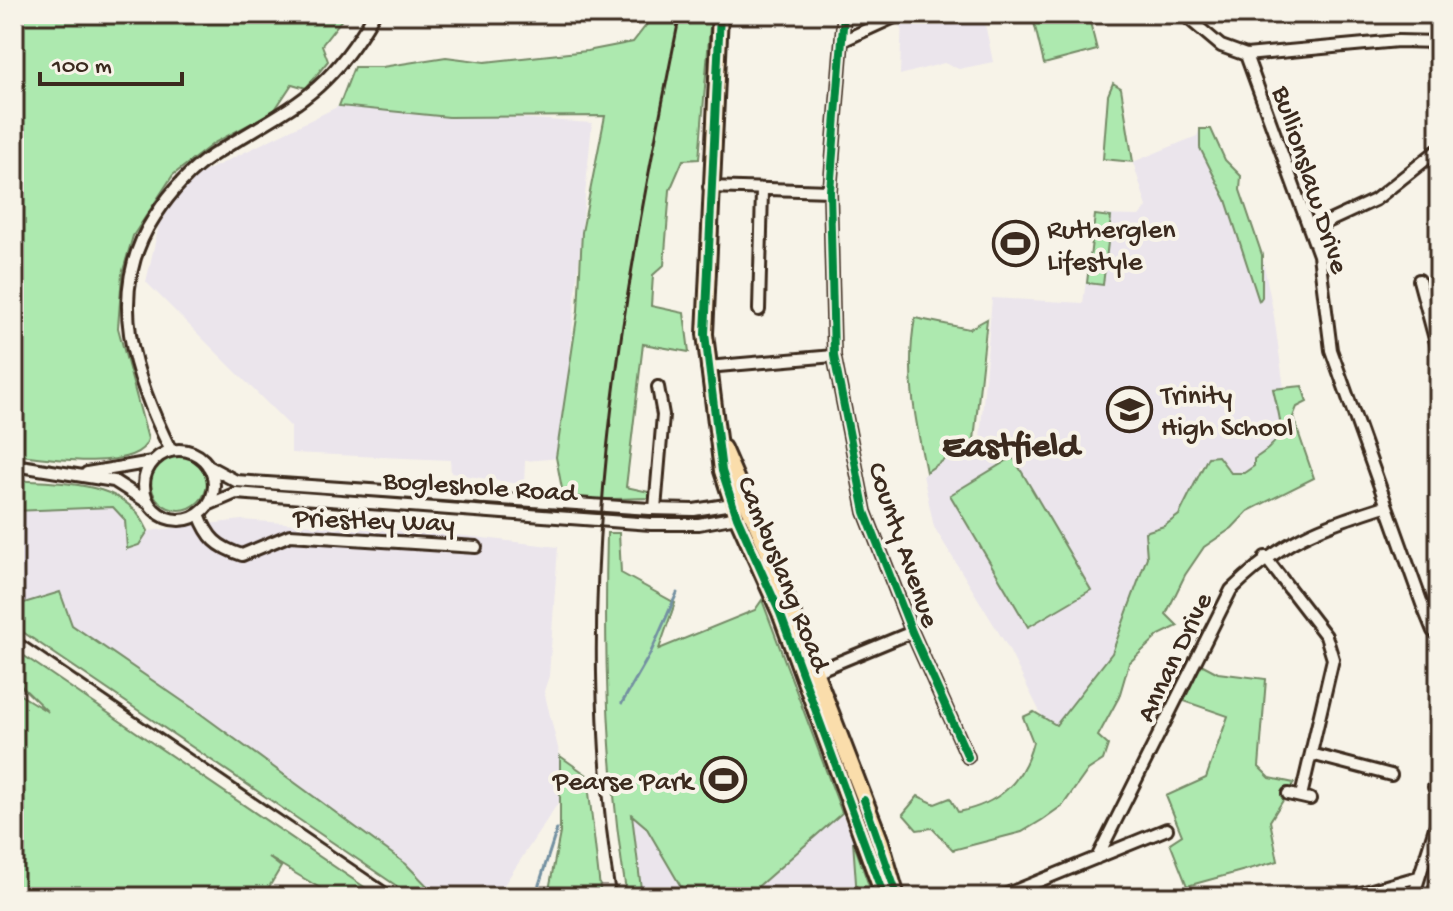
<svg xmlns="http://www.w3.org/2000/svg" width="1453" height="911" font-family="'Gochi Hand',sans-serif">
	<rect width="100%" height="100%" fill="#f7f3e8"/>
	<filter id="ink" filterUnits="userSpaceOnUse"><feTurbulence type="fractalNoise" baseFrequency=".0125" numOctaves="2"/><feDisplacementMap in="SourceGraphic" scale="16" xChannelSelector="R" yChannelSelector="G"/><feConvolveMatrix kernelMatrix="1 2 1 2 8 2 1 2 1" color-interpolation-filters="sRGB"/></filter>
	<g filter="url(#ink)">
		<path fill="#ebe5ec" d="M902,14h81l10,48 -34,7 -15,-6 -44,12z
			M339,106l253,17 -32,335 -35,3 -1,24 -73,-12 -1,-13 -159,-7v-26l-145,-145 16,-70 34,-36z
			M1200,129h11l14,31 16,16 -1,14 22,65 12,61 10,72 -11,1 9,39 -6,18 -21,13 -1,7 -10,7h-13l-13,-17 -18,10 -2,17 -19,32 -15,11 -19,6 2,24 -35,97 -56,72 -14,-9 -35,-70 -73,-119 -11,-52 57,-37 12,-140 91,5 12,-88 44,1 8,-9 -14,-45 64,-26z
			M113,507l12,13 3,29 11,-4 9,-14 94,-11 224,16 92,11 -9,129 -5,15 16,65v44l-64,97h-58l-32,-33 -212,-155 -122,-84 -12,-33 -46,14v-95z
			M842,813l11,28 4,56h-111z
			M632,814l14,13 41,70h-45z"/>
		<path fill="#ade9af" stroke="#748a66" stroke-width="2" d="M14,14h327l2,4 -21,27 6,16 -22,27 -14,-4 -18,27 -60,32 -41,32 -40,61 -11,38 -4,54 30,111c-8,34 -105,19 -134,15z
			M655,14h56l-12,145 -16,1 -13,30 -6,75 -11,10 -2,31 33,7 5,39 -46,-8 -17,143 23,5v6l-72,2 -15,-11 -6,-32 22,-146 4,-79 23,-116 -156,1 -110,-11 15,-39h28l64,-10 39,5 102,-11 46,-9z
			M1032,14h56l9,36 -53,14z
			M1113,83l8,5 12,74 -30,-3 5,-64z
			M1200,129h11l14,31 16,16 -1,14 22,65v42l-3,4 -33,-101 -26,-52z
			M1095,215l16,2 -8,68 -16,-2z
			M915,318l54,11 18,-10 -13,121 -48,32c-11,-53 -21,-100 -11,-154z
			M1302,386l5,16 -10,5 -4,10 21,61 -66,33 -16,17 -28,19 -19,28 -19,39 12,12 -19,9 -30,28 -10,34 -21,39 10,9 -5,15 -15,10 -25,35 -21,15 -20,12 -69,18 -21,-22 -15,2 -14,-16 15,-18 17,8 15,-6 8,14c40,-8 65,-29 75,-70l-10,-25 11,-5 22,13 56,-72 35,-96 -2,-25 19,-6 15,-11 29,-58 10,-1 13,17h13l10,-7v-7c36,-22 27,-34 19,-70z
			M151 482a28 28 0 1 1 56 0a28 28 0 1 1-56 0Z
			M1013,457l78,133 -63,37 -78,-132z
			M14,480c49,4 112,-1 134,51l-9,14 -12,4 -2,-29 -12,-13 -99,4z
			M607,533h12l2,40 54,30 -16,46 96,-39 7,-10 80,213 -96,84h-59l-41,-70 -14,-12 10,82h-15c-20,-120 -23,-243 -20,-364z
			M60,592l12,33 122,84 212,155 32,33h-25l-399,-271v-20z
			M14,649l365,248h-44l-67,-40 13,10 -18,30h-249v-206l34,21 -34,-33z
			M1201,664l17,9 48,6 -7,88 11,11 24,5 -24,38 8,40 -91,25 -17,-43 12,-8 -16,-39 40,-18 22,-62 -44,-15z
			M560,756l27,19 14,122h-58l6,-7 11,-57z
			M853,841l20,56h-16z"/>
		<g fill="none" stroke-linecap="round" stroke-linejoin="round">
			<path stroke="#7390a1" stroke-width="3" d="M622,703l28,-49 27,-61
				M535,897l22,-68"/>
			<defs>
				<path id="minor" d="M486,14h9
					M844,14l-14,177 4,165 31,156 47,120 56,125
					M1183,14l38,32 25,9 152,-14 41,1
					M842,41l57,-26
					M1246,55l73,200 12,95 91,254 11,27 6,3
					M709,187l121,4
					M1310,230l65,-30 64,-51
					M1419,280l20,74
					M759,310l3,-119
					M707,367l127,-11
					M144 485a35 35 0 1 1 70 0a35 35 0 1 1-70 0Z
					M171,451c-37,-76 -67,-158 -16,-235 15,-23 34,-45 58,-61 77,-49 112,-56 161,-141
					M14,465l100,16 33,21
					M208,466l28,15 414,28 44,1 38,-6
					M87,473l65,-11
					M208,505l28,-12 415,31h48l38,-7
					M655,509l8,-94 -5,-28
					M199,514c9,24 18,33 43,41l48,-20 186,12
					M1265,557l61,79 7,23 -32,137
					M810,674l102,-42
					M1311,754l80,21
					M1434,787l5,1
					M1288,794l22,5
					M1097,858l134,-268c51,-50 88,-63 154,-84
					M1000,897l167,-68
					M1347,897l71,-20
					M1413,897l26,-82"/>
				<path id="major" d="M720,14l-15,320 17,137 15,46 43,96 104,284
					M723,448l53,122 105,272 16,55"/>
			</defs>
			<use href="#minor" stroke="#3b2a1e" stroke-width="16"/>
			<use href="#major" stroke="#3b2a1e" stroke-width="20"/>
			<use href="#minor" stroke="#f7f3e8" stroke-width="10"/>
			<use href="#major" stroke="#faddab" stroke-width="14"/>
			<path stroke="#3b2a1e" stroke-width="3" d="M14,634l387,263
				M616,897c-50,-305 4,-585 64,-883"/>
			<defs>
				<path id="cycleway" d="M720,14l-15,320 17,137 15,46 43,96 104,284
					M844,14l-14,177 4,165 31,156 47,120 56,125
					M864,800l33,95"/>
			</defs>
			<use href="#cycleway" stroke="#f7f3e8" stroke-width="13"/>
			<use href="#cycleway" stroke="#00873e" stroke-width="8"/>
		</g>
	</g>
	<defs>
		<symbol id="stadium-ring" viewBox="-11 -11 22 22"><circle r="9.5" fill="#f7f3e8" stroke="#3b2a1e" stroke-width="1.5"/><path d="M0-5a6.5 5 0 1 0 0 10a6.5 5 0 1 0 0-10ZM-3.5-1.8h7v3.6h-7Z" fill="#3b2a1e"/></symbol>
		<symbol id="school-ring" viewBox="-11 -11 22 22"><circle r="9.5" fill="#f7f3e8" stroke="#3b2a1e" stroke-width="1.5"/><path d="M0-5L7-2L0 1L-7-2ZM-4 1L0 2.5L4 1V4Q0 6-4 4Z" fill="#3b2a1e"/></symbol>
	</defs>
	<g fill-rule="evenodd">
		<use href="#stadium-ring" x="990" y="218" width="51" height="51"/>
		<use href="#school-ring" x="1104" y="384" width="51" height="51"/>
		<use href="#stadium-ring" x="698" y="754" width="51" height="51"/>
	</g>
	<g text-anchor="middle" stroke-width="8" stroke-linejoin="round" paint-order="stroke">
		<g font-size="28" fill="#3b2a1e" stroke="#f7f3e8">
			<text transform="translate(1313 179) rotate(72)" y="10">Bullionslaw Drive</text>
			<text transform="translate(480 484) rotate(4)" y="10">Bogleshole Road</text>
			<text transform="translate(374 518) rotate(2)" y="10">Priestley Way</text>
			<text transform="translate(906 544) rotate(71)" y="10">County Avenue</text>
			<text transform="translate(786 573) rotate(68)" y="10">Cambuslang Road</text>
			<text transform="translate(1172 656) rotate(-64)" y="10">Annan Drive</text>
		</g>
		<g font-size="28" fill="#3b2a1e" stroke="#f7f3e8" text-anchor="start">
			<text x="1047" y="237">Rutherglen<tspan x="1047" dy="32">Lifestyle</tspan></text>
			<text x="1161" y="403">Trinity<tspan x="1161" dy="32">High School</tspan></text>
			<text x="693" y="789" text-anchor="end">Pearse Park</text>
		</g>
		<g font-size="36" font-weight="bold" fill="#3b2a1e" stroke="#f7f3e8">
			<text x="1011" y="455">Eastfield</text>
		</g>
	</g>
	<rect width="1453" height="911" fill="none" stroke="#f7f3e8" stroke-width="48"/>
	<rect x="24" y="24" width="1405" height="863" fill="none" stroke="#3b2a1e" stroke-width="3" filter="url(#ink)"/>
	<path d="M40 72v12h142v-12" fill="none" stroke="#3b2a1e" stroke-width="4"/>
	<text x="52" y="72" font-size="24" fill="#3b2a1e" stroke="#f7f3e8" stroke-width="6" paint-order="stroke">100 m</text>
</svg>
